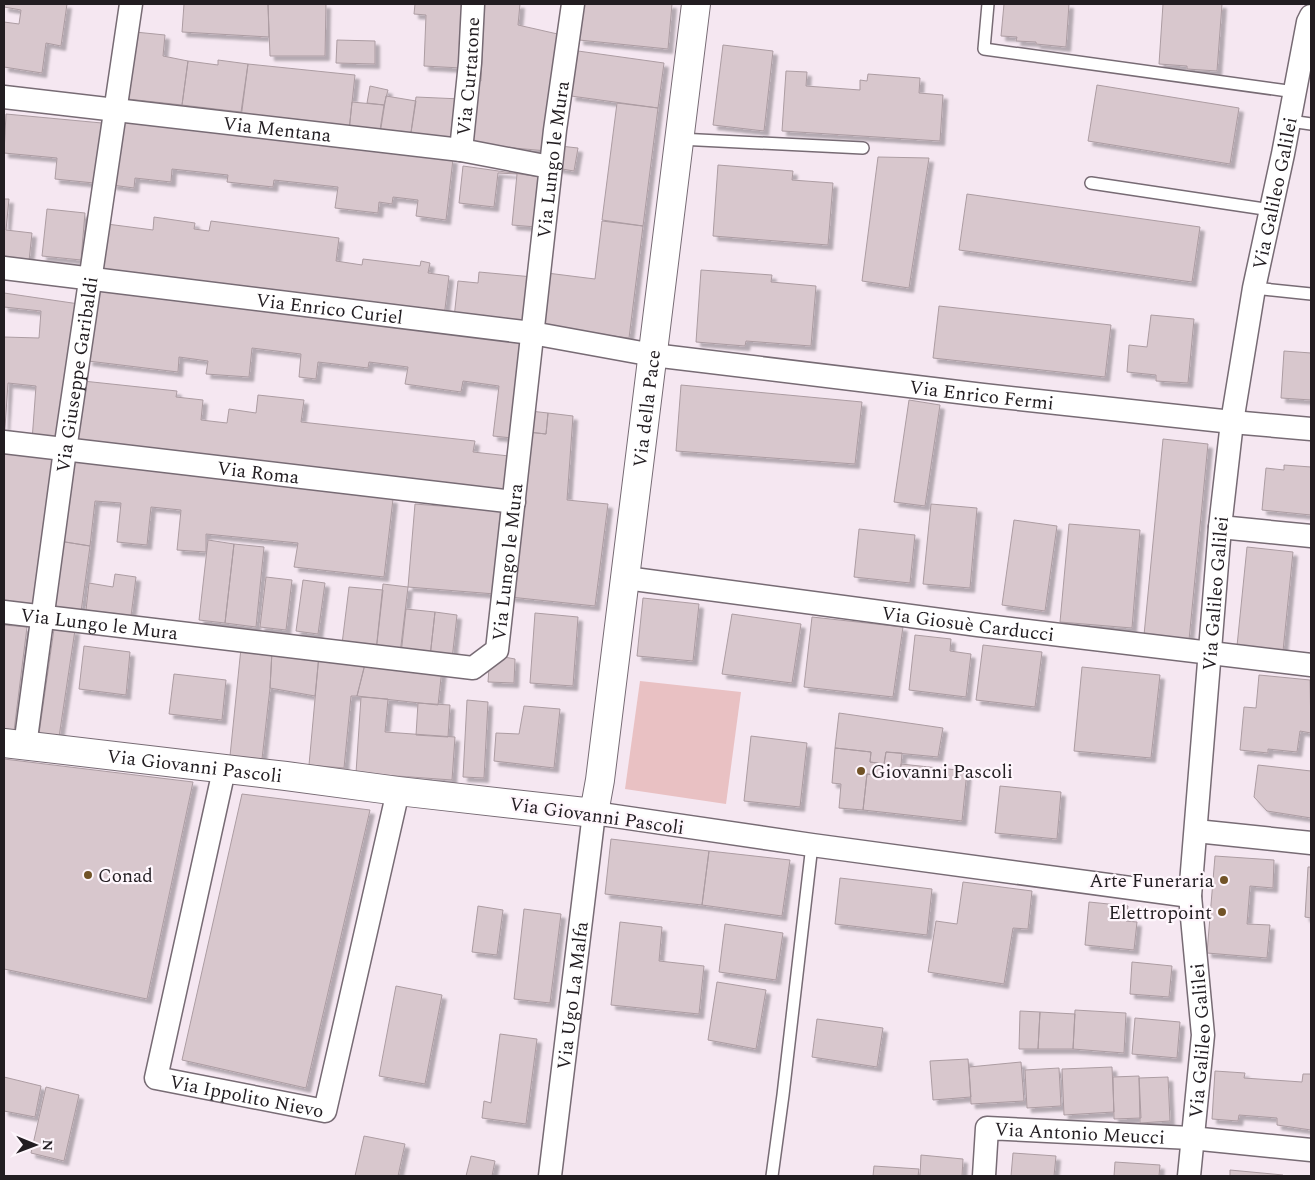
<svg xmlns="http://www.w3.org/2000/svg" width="1315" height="1180" font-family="Spectral,serif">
	<defs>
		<filter id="shadow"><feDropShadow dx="4.5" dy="4.5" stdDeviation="1" flood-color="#0004"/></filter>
	</defs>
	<rect width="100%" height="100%" fill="#f5e7f1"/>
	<path fill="#e9c1c3" d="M640,681l101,11 -15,112 -101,-15z"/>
	<path fill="#d8c7cd" stroke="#ac9ca2" filter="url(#shadow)" d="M4,4h63l-6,42 -15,-3 -4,30 -38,-6v-45l15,2 2,-14 -17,-3z
		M184,4h84l1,33 -87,-5z
		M268,4h58l-1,52h-55z
		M415,4h50l-4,64 -37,-2 2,-51 -12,-1z
		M484,4h36l-2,21 44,10 -15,116 -77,-7 8,-63h3z
		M583,4h89l-4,45 -89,-9z
		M1004,4h65l-3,43 -30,-3v-2l-20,-1 1,-4 -16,-1z
		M1163,4h59l-5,67 -30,-2v-3l-28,-2z
		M135,32l30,3 -2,21 25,5 -6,44 -54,-6z
		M337,40l38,1v23l-39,-1z
		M723,45l50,6 -9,80 -51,-6z
		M578,51l86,12 -6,45 -87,-12z
		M218,60l30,4 -7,48 -59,-7 6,-44 30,4z
		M248,64l107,11 -6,55 -108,-12z
		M786,71l21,1 -1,14 54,4v-10l7,1 1,-7 52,4 -1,15 24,2 -3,46 -158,-10z
		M1097,85l142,23 -9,56 -142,-23z
		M370,86l18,4 -4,15 -17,-2z
		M386,96l30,5 -6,38 -30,-5z
		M416,97l45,2 -6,46 -45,-6z
		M352,102l32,3 -5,31 -30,-4z
		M617,103l41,5 -15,118 -41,-6z
		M6,114l96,9 -8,60 -39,-4 2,-21 -53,-5z
		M120,118l333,41 -7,61 -30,-4 2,-16 -25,-3 -1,7 -13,-2 -1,11 -43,-5 3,-21 -64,-7 -1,7 -46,-5 1,-7 -56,-6 -1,13 -36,-4 -1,10 -22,-3z
		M560,146l18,2 -4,23 -18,-3z
		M878,157l51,1 -20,130 -47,-7z
		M718,165l75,6 -1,9 41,3 -5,62 -115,-9z
		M463,166l78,11 -5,50 -24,-2 5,-51 -19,-1 -4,34 -35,-4z
		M967,194l233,33 -8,55 -233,-32z
		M4,199h5l-3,31 26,3 -3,28 -25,-3z
		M47,209l38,4 -4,47 -39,-4z
		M154,217l41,6 -1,6 15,2 2,-10 128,17 -3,23 26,4 1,-6 57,7 1,-5 9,2 -2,10 21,3 -5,41 -344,-43 7,-50 46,6z
		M602,221l41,5 -14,112 -89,-11 7,-54 48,6z
		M701,270l71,5 -1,7 45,4 -5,60 -65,-5 -1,5 -49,-4z
		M479,272l54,5 -5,50 -74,-9 4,-37 20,2z
		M97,285l427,53 -12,100 -19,-2 6,-50 -36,-5 -2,11 -56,-8 3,-17 -39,-5 -1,6 -50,-6 -2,17 -17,-2 2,-23 -49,-6 -3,29 -43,-3 2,-13 -29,-4 -1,15 -90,-11z
		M4,293l82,12 -22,154 -33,-5 5,-68 -28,-3 -4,59v-105l35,1 2,-27 -37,-4z
		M939,306l172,19 -6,52 -172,-19z
		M1151,315l43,4 -6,64 -32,-2v-6l-29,-3 2,-27 18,2z
		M1284,351l27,2v47l-30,-2z
		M83,381l94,10 -1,6 27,3 -2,20 26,3 2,-14 27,4 2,-18 46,5 -3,22 174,19 -2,11 36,4 -3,35 -430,-47z
		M681,385l181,17 -7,62 -179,-13z
		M909,400l31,5 -15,101 -31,-4z
		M530,411l18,2 -2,21 -18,-2z
		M548,413l25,3 -6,84 41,4 -13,102 -85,-9 18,-165 18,2z
		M1163,439l45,5 -19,196 -45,-5z
		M4,449l49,6 -18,151 -31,-4z
		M69,461l324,38 -9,78 -90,-10 4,-24 -92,-9v18l-29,-2 4,-40 -30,-3 -4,38 -30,-3 4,-39 -26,-2 -5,45 -31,-5z
		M1284,465l27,2v48l-49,-5 4,-42 18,2z
		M415,504l87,7 -7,83 -87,-7z
		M931,504l46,4 -7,80 -47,-4z
		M1014,520l43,6 -12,85 -43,-6z
		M1069,524l71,6 -8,98 -72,-6z
		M859,529l56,6 -5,48 -56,-6z
		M208,540l26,4 -9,79 -26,-3z
		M59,541l31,5 -9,66 -32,-5z
		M234,544l30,3 -8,80 -31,-4z
		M1247,547l46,5 -10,99 -46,-5z
		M115,574l21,3 -5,39 -45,-6 3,-27 24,4z
		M266,577l26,3 -6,50 -26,-3z
		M303,580l22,3 -7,51 -22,-3z
		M383,584l25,3 -8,67 -24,-3z
		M349,587l34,3 -7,62 -34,-8z
		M643,598l56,6 -6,57 -56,-5z
		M406,609l29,3 -5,45 -29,-3z
		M435,612l22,3 -5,44 -22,-2z
		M535,613l43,4 -5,69 -43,-3z
		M732,614l69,10 -9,59 -70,-9z
		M812,617l91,10 -10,70 -89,-10z
		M4,625l23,2 -13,104 -10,-1z
		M54,629l21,1 -16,107 -20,-3z
		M915,635l36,4 -1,12 21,3 -5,43 -57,-7z
		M983,645l59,7 -7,55 -59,-7z
		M84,646l46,6 -4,43 -47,-6z
		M241,648l31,3 -2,37 -8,71 -32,-3z
		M272,651l47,4 -4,41 -45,-8z
		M319,655l47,5 -9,36h-6l-7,72 -35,-3z
		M504,657l11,2 -1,24 -26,-1 1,-15z
		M366,660l76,9 -4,36 -81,-9z
		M1082,667l78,8 -9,83 -77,-7z
		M174,674l52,6 -4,40 -53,-6z
		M1259,675l51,5 1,53 -11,-2 -3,21 -29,-3v4l-28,-3 4,-43 12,1z
		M361,697l27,2 -3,33 70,5 -3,43 -96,-7z
		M467,700l21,2 -4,76 -21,-1z
		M418,703l32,2 -2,32 -32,-2z
		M524,706l36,3 -6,59 -60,-7 2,-28 23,1z
		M839,713l104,15 -5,29 -52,-5 -2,12 -14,-2 1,-10 -36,-4z
		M751,736l56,7 -7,64 -56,-6z
		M835,748l36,4 -1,10 14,2 2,-12 16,1 -2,25 -33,-4 -4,36 -24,-2 2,-24 -9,-1z
		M4,759l189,23 -46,217 -143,-30z
		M901,764l66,7 -5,50 -99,-11 4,-36 33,4z
		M1258,765l53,6v47l-44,-7 -13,-14z
		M1000,786l61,6 -4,47 -62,-6z
		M242,794l128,16 -64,278 -124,-28z
		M611,839l98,12 -7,54 -97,-11z
		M709,851l81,9 -8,56 -80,-11z
		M1215,856l59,4 -1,28 -23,-2 -3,38 23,1 -3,33 -60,-5z
		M1308,867h3v51l-6,-1z
		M840,878l92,11 -5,46 -92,-11z
		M963,882l69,9 -4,38 -15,-1 -9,56 -76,-12 8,-51 21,3z
		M1089,902l39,4 -2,15 11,1 -3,28 -49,-5z
		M478,906l25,4 -6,45 -25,-3z
		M524,909l37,5 -11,89 -36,-4z
		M620,922l42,5 -3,34 45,5 -5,48 -88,-9z
		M725,924l58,9 -7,47 -57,-8z
		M1132,962l40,4 -3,31 -39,-3z
		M717,982l49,8 -10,59 -48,-9z
		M396,986l46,9 -17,89 -46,-8z
		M1075,1010l51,3 -2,40 -51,-4z
		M1020,1011l20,1 -2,37h-19z
		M1040,1012l35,2 -2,35h-35z
		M1135,1018l45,4 -3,36 -45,-4z
		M817,1019l66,9 -6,39 -65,-10z
		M500,1034l37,5 -11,85 -44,-6 2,-17 7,2z
		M968,1059l3,38 -38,3 -3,-39z
		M1021,1062l3,39 -53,3 -2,-37z
		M1112,1067l2,45 -50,3 -2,-46z
		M1059,1068l2,38 -34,2 -2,-38z
		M1215,1071l30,2 -1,5 58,4 1,-8h8v56l-34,-5v-7l-38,-3 -1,6 -26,-2z
		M1139,1076l2,42 -27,1 -1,-42z
		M4,1077l37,9 -6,31 -31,-6z
		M1168,1077l2,44 -30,2 -1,-45z
		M46,1087l33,8 -15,66 -33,-8z
		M364,1136l41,8 -7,32h-43z
		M1013,1153l43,3 -2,20h-43z
		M921,1155l42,4 -1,17h-42z
		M471,1156l24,5 -3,15h-26z
		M1115,1162l45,3 -1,11h-45z
		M874,1166l45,3 -1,7h-45z
		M1230,1170l53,5v1h-53z"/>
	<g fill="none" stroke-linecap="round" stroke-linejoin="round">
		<defs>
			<path id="service" d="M988,4l-4,45 311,43
				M1290,121l21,3
				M679,139l184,9
				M1091,183l180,27
				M1254,288l57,6
				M772,1176l11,-81 29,-250"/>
			<g id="minor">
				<path id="s1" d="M4,97l457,53 89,17"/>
				<path id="s2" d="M461,150l9,-87 3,-59"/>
				<path id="s3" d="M4,268l528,65 121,22 330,40 249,27 79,7"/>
				<path id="s4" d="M4,442l510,60"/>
				<path d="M1220,527l91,9"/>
				<path id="s5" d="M626,578l352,47 333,40"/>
				<path id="s6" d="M4,612l469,56 24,-18 58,-520 18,-126"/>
				<path id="s7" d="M25,746l40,-296 66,-446"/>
				<path id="s8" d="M224,770l-68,308 169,33 73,-320"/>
				<path d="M1196,831l115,12"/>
				<path id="s9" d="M550,1176l44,-363 218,32 378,51"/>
				<path id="s10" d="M984,1176l3,-48 204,10 120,12"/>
				<path id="s11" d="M1189,1176l14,-141 -13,-139 30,-369 12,-105 22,-134 29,-134 25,-132 3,-6"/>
			</g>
			<g id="secondary">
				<path id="s12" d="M4,743l282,33 112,15 196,22 6,-33 96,-776"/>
			</g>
		</defs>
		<use href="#service" stroke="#776b74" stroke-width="14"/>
		<use href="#minor" stroke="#776b74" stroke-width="25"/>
		<use href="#secondary" stroke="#776b74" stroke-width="30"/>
		<use href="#service" stroke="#fff" stroke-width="11"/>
		<use href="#minor" stroke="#fff" stroke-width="22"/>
		<use href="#secondary" stroke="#fff" stroke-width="28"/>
	</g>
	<g fill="#715327" stroke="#fef6fc" stroke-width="2">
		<circle cx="861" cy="771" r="5"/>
		<circle cx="88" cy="875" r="5"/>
		<circle cx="1224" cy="880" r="5"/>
		<circle cx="1222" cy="912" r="5"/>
	</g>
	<g text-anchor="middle" stroke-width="4.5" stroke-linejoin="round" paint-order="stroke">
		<g font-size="19" fill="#221d21" stroke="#fef6fc">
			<text dy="7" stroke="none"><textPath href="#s2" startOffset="74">Via Curtatone</textPath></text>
			<text dy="7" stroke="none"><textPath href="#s1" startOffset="275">Via Mentana</textPath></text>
			<text dy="7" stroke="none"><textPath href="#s6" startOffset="996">Via Lungo le Mura</textPath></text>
			<text dy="7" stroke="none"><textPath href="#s11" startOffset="990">Via Galileo Galilei</textPath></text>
			<text dy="7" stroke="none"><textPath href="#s3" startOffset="328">Via Enrico Curiel</textPath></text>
			<text dy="7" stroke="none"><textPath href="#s7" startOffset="375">Via Giuseppe Garibaldi</textPath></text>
			<text dy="7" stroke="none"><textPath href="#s3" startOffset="986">Via Enrico Fermi</textPath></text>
			<text dy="7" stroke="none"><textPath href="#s12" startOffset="1002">Via della Pace</textPath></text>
			<text dy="7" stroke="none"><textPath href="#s4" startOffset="256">Via Roma</textPath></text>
			<text dy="7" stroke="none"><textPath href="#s6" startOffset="591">Via Lungo le Mura</textPath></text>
			<text dy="7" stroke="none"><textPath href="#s11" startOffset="585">Via Galileo Galilei</textPath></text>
			<text dy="7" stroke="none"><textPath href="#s6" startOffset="96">Via Lungo le Mura</textPath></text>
			<text dy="7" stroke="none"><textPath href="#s5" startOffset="345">Via Giosuè Carducci</textPath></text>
			<text dy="7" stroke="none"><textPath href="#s12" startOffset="192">Via Giovanni Pascoli</textPath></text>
			<text transform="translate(597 815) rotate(8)" y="7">Via Giovanni Pascoli</text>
			<text dy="7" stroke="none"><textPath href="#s9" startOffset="182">Via Ugo La Malfa</textPath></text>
			<text dy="7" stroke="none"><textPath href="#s11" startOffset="136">Via Galileo Galilei</textPath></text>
			<text dy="7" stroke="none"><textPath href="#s8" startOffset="408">Via Ippolito Nievo</textPath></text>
			<text dy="7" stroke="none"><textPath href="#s10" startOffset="141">Via Antonio Meucci</textPath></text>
		</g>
		<g font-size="19" fill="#221d21" stroke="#fef6fc" text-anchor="start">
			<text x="871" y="778">Giovanni Pascoli</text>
			<text x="98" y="882">Conad</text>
			<text x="1214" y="887" text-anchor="end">Arte Funeraria</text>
			<text x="1212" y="919" text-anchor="end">Elettropoint</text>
		</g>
	</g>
	<rect width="1315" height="1180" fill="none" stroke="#221d21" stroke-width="10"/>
	<g transform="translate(35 1145) rotate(91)" stroke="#fef6fc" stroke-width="4" paint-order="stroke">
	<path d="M0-4L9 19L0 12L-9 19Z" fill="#221d21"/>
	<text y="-8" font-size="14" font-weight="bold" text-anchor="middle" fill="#221d21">N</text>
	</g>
</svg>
